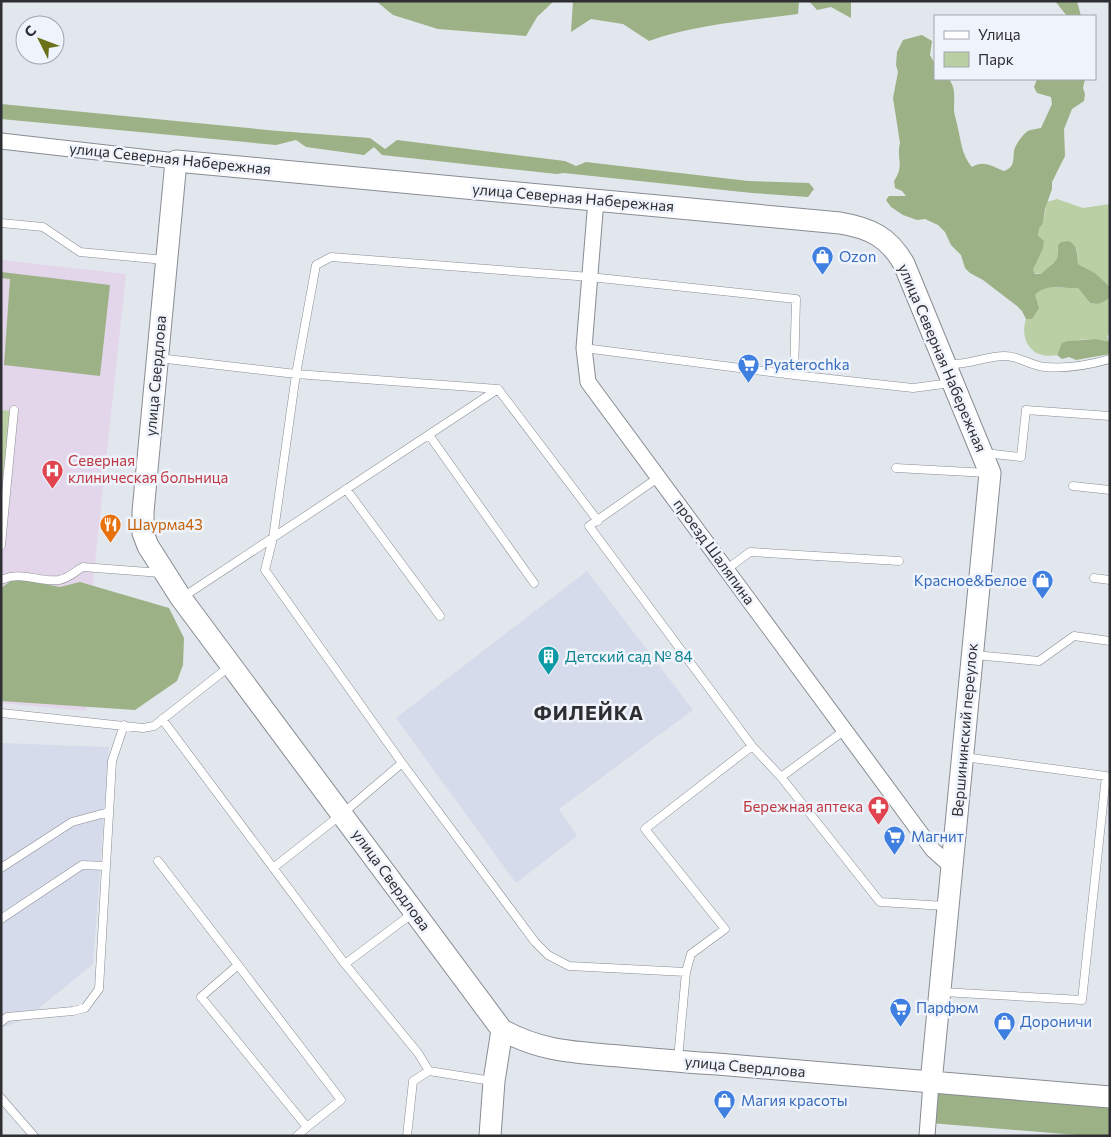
<svg xmlns="http://www.w3.org/2000/svg" width="1111" height="1137" font-family="Commissioner,sans-serif">
	<rect width="100%" height="100%" fill="#e2e6ed"/>
	<path fill="#d5dbea" d="M587,571l106,139 -134,99 18,27 -61,47 -120,-165z
		M1,743l108,4 -16,217 -67,55 -25,9z"/>
	<path fill="#e3d6ea" d="M1,260l125,14 -32,298 -8,139 -85,-8z"/>
	<path fill="#bbcfa5" d="M1057,199l26,9 27,-4 -1,82 -14,-13 -17,-9 -1,-14 -19,-2 1,3 -3,10 -15,13 -7,-1 -1,-3 4,-9 1,-25 1,-7 4,-6 4,-21z
		M1045,287l33,1 12,15c9,2 13,-1 20,-6v34l-3,6 2,5c-16,-4 -46,-6 -52,13 -24,5 -38,-14 -31,-36h6l4,-18 -1,-6 4,-5z
		M1,410l9,1 -9,84z"/>
	<path fill="#9cb185" d="M376,1h178l-17,16 -11,19 -88,-7 -45,-14z
		M573,1h226l-1,13c-50,7 -101,10 -149,27l-26,-17 -32,-5 -20,13z
		M809,1h42v17l-20,-11 -14,3z
		M1055,1h22l4,15h-14z
		M922,35l10,6 -2,14 5,9v15h14c7,10 5,18 5,30 0,5 2,10 3,15 4,15 4,31 15,43 12,-7 19,-1 32,4 11,-4 9,-11 10,-20 1,-6 9,-17 14,-20 4,-2 9,-2 13,-3l11,-24 -1,-7 -14,-4 -3,-6 3,-8h48l-2,9 2,6 -1,7 -12,8 -8,20 1,27 -13,26v7l-7,20 -2,14 -4,6 -1,7 6,5 -1,7 -10,22 2,4h6c13,-13 18,-10 17,-29l3,-3 8,-1c9,5 8,13 9,23l17,9 14,13 1,11c-7,6 -11,8 -20,6l-12,-15c-15,1 -32,-5 -43,7l4,13 -7,11h-6l-4,-8 -5,-5 -34,-26 -13,-7 -5,-5 -4,-13 -10,-10 -6,-13 -7,-7 -13,-6 -8,1 -14,-5 -12,-8 -5,-7 3,-4h17l-4,-5 -7,-3 -1,-7c11,-16 2,-22 6,-38l-7,-45 5,-26 -2,-7 1,-13 6,-12z
		M1,104l277,27 92,7 15,11 12,-9 168,21 11,5 10,-4 162,19 61,2 5,6 -6,8 -56,-4 -188,-20 -7,1 -175,-19 -8,-8 -10,8 -58,-8 -10,-7 -20,5 -275,-26z
		M1,272l109,13 -10,91 -96,-11 6,-86 -9,-1z
		M1096,339l14,3v12l-34,6 -7,-3 -7,2 -5,-4 5,-12 6,-2z
		M15,578l45,9 20,-5 89,26 15,30 -1,27 -6,16 -42,29 -134,-9v-113z
		M934,1090l176,11v35h-21l-159,-13z"/>
	<g fill="none" stroke-linecap="round" stroke-linejoin="round">
		<defs>
			<path id="lane" d="M1,223l42,4 37,25 85,8
				M584,348l210,27 119,13 38,-5
				M158,358l138,16 202,15 -315,208
				M948,364c19,2 37,-8 57,-8 14,0 26,10 40,11 22,2 44,-2 65,-8
				M498,389l100,132
				M429,435l105,148
				M985,453l36,4 5,-47 84,6
				M896,468l92,5
				M659,477l-70,49 163,220 -107,83 80,100 -34,25 -5,18
				M1073,486l37,4
				M346,489l94,127
				M1,545l13,-135
				M727,569l23,-17 149,9
				M1094,578l16,2
				M1,580c21,-10 38,3 58,0 11,-2 16,-9 24,-13l78,6
				M974,655l65,6 35,-25 36,5
				M1,713l142,15 11,-2 76,-60
				M162,719l183,245
				M752,746l29,31 64,-47
				M402,763l133,179 13,13 21,11 117,6 -8,87
				M781,777l99,125 66,4
				M158,861l80,104 -37,32 106,130 -10,9
				M1,868l71,-46 37,-10
				M273,868l69,-54 60,-51 -137,-193 8,-32 23,-164 20,-109 15,-8 259,20 206,22 -2,76
				M413,913l-68,51 73,89 11,18
				M1,919l81,-54 24,1
				M238,965l103,135 -34,27
				M942,992l140,8 24,-224 -142,-19
				M1,1022l6,-5 66,-6 12,-3 14,-19 13,-228 12,-36
				M1,1098l33,38
				M407,1136l6,-55 16,-10 63,10"/>
			<path id="street" d="M1,141l175,20
				M596,200l-12,148 4,34 345,468 19,17
				M927,1136l4,-53"/>
			<path id="secondary" d="M931,1083l59,-610 -86,-209c-15,-27 -34,-36 -64,-41l-664,-62 -33,351v21l5,13 33,52 321,432c41,22 72,22 117,26 33,3 65,6 98,8 131,12 262,23 393,33
				M490,1136l4,-55 8,-51"/>
		</defs>
		<use href="#lane" stroke="#888c93" stroke-width="9"/>
		<use href="#street" stroke="#888c93" stroke-width="17"/>
		<use href="#secondary" stroke="#888c93" stroke-width="23"/>
		<use href="#lane" stroke="#fff" stroke-width="8"/>
		<use href="#street" stroke="#fff" stroke-width="15"/>
		<use href="#secondary" stroke="#fff" stroke-width="21"/>
	</g>
	<defs>
		<symbol id="shop-pin" viewBox="-11 -11 22 30"><path d="M0 17L-7.5 6A9.5 9.5 0 1 1 7.5 6Z" fill="#3f7fe0" stroke="#eff3fb"/><path d="M-5-2.5h2.3a2.7 3.5 0 0 1 5.4 0H5L5.5 6h-11ZM-1.5-2.5h3a1.5 2.3 0 0 0-3 0Z" fill="#fff"/></symbol>
		<symbol id="supermarket-pin" viewBox="-11 -11 22 30"><path d="M0 17L-7.5 6A9.5 9.5 0 1 1 7.5 6Z" fill="#3f7fe0" stroke="#eff3fb"/><path d="M-6-5.5h2.5l.6 2H6L4.5 2H-2.5L-4.4-4H-6ZM-1.5 3.2a1.3 1.3 0 1 0 .1 0ZM3 3.2a1.3 1.3 0 1 0 .1 0Z" fill="#fff"/></symbol>
		<symbol id="hospital-pin" viewBox="-11 -11 22 30"><path d="M0 17L-7.5 6A9.5 9.5 0 1 1 7.5 6Z" fill="#e0444e" stroke="#eff3fb"/><path d="M-5-5h3v3.5h4V-5h3V5h-3V1.5h-4V5h-3Z" fill="#fff"/></symbol>
		<symbol id="restaurant-pin" viewBox="-11 -11 22 30"><path d="M0 17L-7.5 6A9.5 9.5 0 1 1 7.5 6Z" fill="#e8710a" stroke="#eff3fb"/><path d="M-5-6h1v4h1v-4h1v4h1v-4h1v5L-1.5 .5V6h-2V.5L-5-1ZM5-6V6H3V1.5H1.5Q1.5-4 5-6Z" fill="#fff"/></symbol>
		<symbol id="building-pin" viewBox="-11 -11 22 30"><path d="M0 17L-7.5 6A9.5 9.5 0 1 1 7.5 6Z" fill="#0f9aa8" stroke="#eff3fb"/><path d="M-4-6H4V6H1V3H-1V6H-4ZM-2.5-4.3h1.7v1.8h-1.7ZM.8-4.3h1.7v1.8H.8ZM-2.5-1h1.7V.8h-1.7ZM.8-1h1.7V.8H.8Z" fill="#fff"/></symbol>
		<symbol id="pharmacy-pin" viewBox="-11 -11 22 30"><path d="M0 17L-7.5 6A9.5 9.5 0 1 1 7.5 6Z" fill="#e0444e" stroke="#eff3fb"/><path d="M-2-6h4v4h4v4h-4v4h-4v-4h-4v-4h4Z" fill="#fff"/></symbol>
	</defs>
	<g fill-rule="evenodd">
		<use href="#shop-pin" x="810" y="244" width="25" height="34"/>
		<use href="#supermarket-pin" x="736" y="352" width="25" height="34"/>
		<use href="#hospital-pin" x="40" y="458" width="25" height="34"/>
		<use href="#restaurant-pin" x="98" y="512" width="25" height="34"/>
		<use href="#shop-pin" x="1030" y="568" width="25" height="34"/>
		<use href="#building-pin" x="536" y="644" width="25" height="34"/>
		<use href="#pharmacy-pin" x="866" y="794" width="25" height="34"/>
		<use href="#supermarket-pin" x="882" y="824" width="25" height="34"/>
		<use href="#supermarket-pin" x="888" y="996" width="25" height="34"/>
		<use href="#shop-pin" x="992" y="1010" width="25" height="34"/>
		<use href="#shop-pin" x="712" y="1088" width="25" height="34"/>
	</g>
	<g text-anchor="middle" stroke-width="5" stroke-linejoin="round" paint-order="stroke">
		<g font-size="15" fill="#2e2f32" stroke="#eff3fb">
			<text transform="translate(170 159) rotate(6)" y="5">улица Северная Набережная</text>
			<text transform="translate(573 198) rotate(5)" y="5">улица Северная Набережная</text>
			<text transform="translate(942 358) rotate(67)" y="5">улица Северная Набережная</text>
			<text transform="translate(156 376) rotate(-85)" y="5">улица Свердлова</text>
			<text transform="translate(714 552) rotate(54)" y="5">проезд Шаляпина</text>
			<text transform="translate(965 730) rotate(-85)" y="5">Вершининский переулок</text>
			<text transform="translate(391 880) rotate(54)" y="5">улица Свердлова</text>
			<text transform="translate(745 1067) rotate(5)" y="5">улица Свердлова</text>
		</g>
		<g font-size="15" fill="#366cbe" stroke="#eff3fb" text-anchor="start">
			<text x="839" y="262">Ozon</text>
			<text x="764" y="370">Pyaterochka</text>
			<text x="1027" y="586" text-anchor="end">Красное&amp;Белое</text>
			<text x="911" y="842">Магнит</text>
			<text x="916" y="1013">Парфюм</text>
			<text x="1020" y="1027">Дороничи</text>
			<text x="741" y="1106">Магия красоты</text>
		</g>
		<g font-size="15" fill="#be3a42" stroke="#eff3fb" text-anchor="start">
			<text x="68" y="466">Северная<tspan x="68" dy="17">клиническая больница</tspan></text>
			<text x="863" y="812" text-anchor="end">Бережная аптека</text>
		</g>
		<g font-size="15" fill="#c56008" stroke="#eff3fb" text-anchor="start">
			<text x="127" y="530">Шаурма43</text>
		</g>
		<g font-size="15" fill="#0d838f" stroke="#eff3fb" text-anchor="start">
			<text x="565" y="662">Детский сад № 84</text>
		</g>
		<g font-size="20" font-weight="bold" letter-spacing="1" fill="#2e2f32" stroke="#eff3fb">
			<text x="589" y="720">ФИЛЕЙКА</text>
		</g>
	</g>
	<rect width="1111" height="1137" fill="none" stroke="#2e2f32" stroke-width="5"/>
	<rect x="934" y="15" width="162" height="65" fill="#eff3fb" stroke="#a2a5ab"/>
	<rect x="944" y="31" width="25" height="8" fill="#ffffff" stroke="#a2a5ab"/>
	<text x="978" y="40" font-size="15" fill="#2e2f32">Улица</text>
	<rect x="944" y="52" width="25" height="15" fill="#bbcfa5" stroke="#a2a5ab"/>
	<text x="978" y="65" font-size="15" fill="#2e2f32">Парк</text>
	<g transform="translate(40 40) rotate(312)"><circle r="24" fill="#eff3fb" stroke="#a2a5ab"/>
	<path d="M0-4L9 19L0 12L-9 19Z" fill="#6a7118"/>
	<text y="-8" font-size="14" font-weight="bold" text-anchor="middle" fill="#2e2f32">С</text>
	</g>
</svg>
